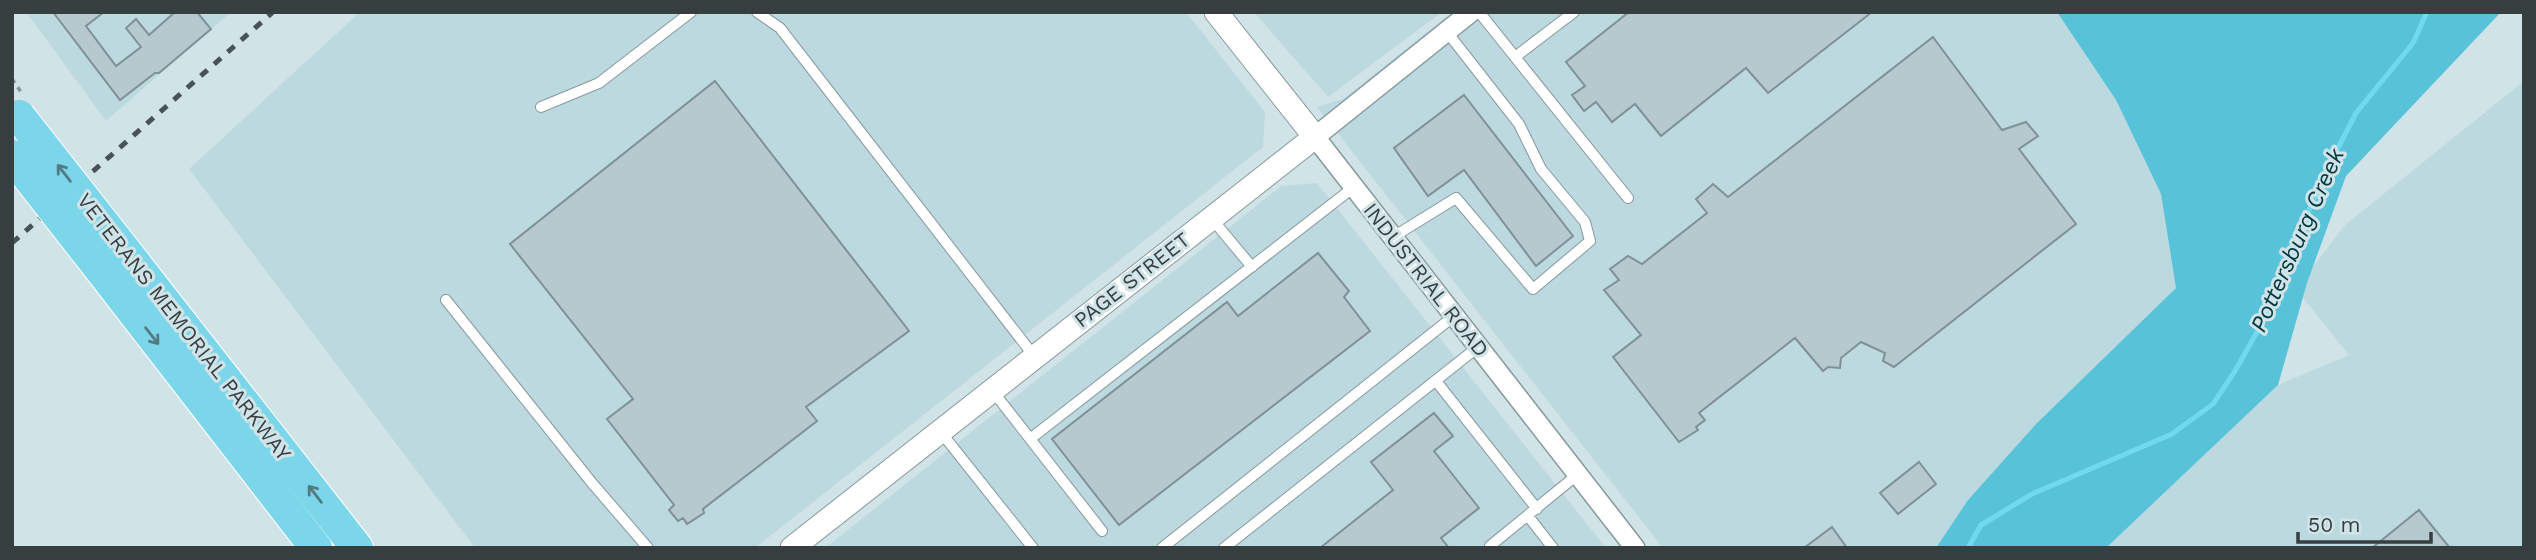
<svg xmlns="http://www.w3.org/2000/svg" width="2536" height="560" font-family="'Work Sans',sans-serif">
	<rect width="100%" height="100%" fill="#d0e4e8"/>
	<path fill="#bdd9e0" d="M26,12h205l-125,109z
		M360,12h826l79,100 -2,35 -508,401h-280l-286,-379z
		M1254,12h188l-114,85z
		M1452,12h605l59,88 45,94 15,94 -140,136 -68,76 -32,48h-273l-346,-441 26,-8z
		M2524,81v467h-418l172,-163 71,-30 -53,-66 49,-64z
		M1317,183l289,365h-781l456,-362z"/>
	<path fill="#58c2d9" d="M2057,12h444l-155,164 -39,107 -29,102 -172,163h-170l32,-48 68,-76 140,-136 -15,-94 -45,-94z"/>
	<g fill="none" stroke-linecap="round" stroke-linejoin="round">
		<path stroke="#70d9f0" stroke-width="5" d="M1968,548l13,-23 51,-31 140,-60 41,-30 22,-33 31,-55 55,-135 35,-68 57,-70 14,-31"/>
	</g>
	<path fill="#b6c9ce" stroke="#7f9196" stroke-width="2" d="M53,12h51l-18,14 30,40 25,-19 -15,-19 10,-9 13,16 26,-23h22l14,17 -52,44h-4l-35,27z
		M1629,12h243l-104,81 -22,-25 -85,68 -26,-32 -23,18 -16,-20 -12,9 -12,-16 13,-9 -19,-24z
		M1933,37l69,93 24,-8 12,14 -19,13 57,75 -182,143 -11,-6 2,-8 -24,-11 -20,16 -1,10 -12,-1 -5,4 -28,-33 -96,75 6,7 -9,7 2,3 -19,12 -66,-85 28,-22 -37,-45 15,-10 -9,-11 18,-13 14,8 65,-51 -11,-14 17,-15 15,13z
		M715,81l194,250 -103,76 11,14 -114,88 1,4 -17,11 -4,-6 -5,3 -9,-11 5,-5 -67,-86 26,-20 -123,-155z
		M1464,95l109,141 -37,30 -72,-96 -36,26 -34,-48z
		M1318,253l31,38 -5,6 26,34 -251,194 -67,-86 175,-137 11,14z
		M1434,413l19,23 -19,15 45,57 -38,30 8,10h-129l73,-58 -22,-28z
		M1919,462l17,22 -38,30 -18,-21z
		M2419,510l31,38h-78z
		M1832,527l15,21h-43z"/>
	<g fill="none" stroke-linecap="round" stroke-linejoin="round">
		<defs>
			<path id="service" d="M757,12l23,16 254,328
				M1479,12l149,186
				M1515,57l59,-45
				M541,107l58,-24 92,-71
				M1212,219l40,48
				M1393,237l63,-39 77,91 57,-48 -5,-19 -44,-53 -22,-45 -72,-92
				M446,300l146,183 56,65
				M1436,381l101,128
				M992,390l110,141
				M940,431l93,117
				M1030,439l324,-252
				M1528,516l25,32
				M1162,548l292,-232
				M1224,548l254,-201
				M1491,548l-1,-2 87,-71"/>
			<path id="minor" d="M1471,12l-156,125 320,411"/>
			<path id="tertiary" d="M792,548l523,-411 -99,-125"/>
			<path id="trunk" d="M136,265l221,283
				M111,283l205,265"/>
		</defs>
		<use href="#service" stroke="#86989c" stroke-width="12"/>
		<use href="#minor" stroke="#86989c" stroke-width="22"/>
		<use href="#tertiary" stroke="#86989c" stroke-width="25"/>
		<use href="#trunk" stroke="#fff" stroke-width="34"/>
		<path stroke="#889699" stroke-width="3.5" stroke-dasharray="5 5" stroke-linecap="butt" d="M12,79l9,13"/>
		<use href="#service" stroke="#fff" stroke-width="10"/>
		<use href="#minor" stroke="#fff" stroke-width="19"/>
		<use href="#tertiary" stroke="#fff" stroke-width="23"/>
		<use href="#trunk" stroke="#7cd6ea" stroke-width="32"/>
		<path stroke="#495254" stroke-width="5" stroke-dasharray="9 9" stroke-linecap="butt" d="M12,243l261,-231"/>
		<defs>
			<path id="trunk-bridge" d="M19,116l117,149
				M12,156l99,127"/>
		</defs>
		<use href="#trunk-bridge" stroke="#fff" stroke-width="34" stroke-linecap="butt"/>
		<use href="#trunk-bridge" stroke="#7cd6ea" stroke-width="32"/>
	</g>
	<defs><path id="oneway-shaft" d="M-6 0H5M1.5-3L5.5 0L1.5 3" fill="none" stroke-width="1.6" stroke-linecap="round" stroke-linejoin="round" transform="scale(1.75)"/></defs>
	<g stroke="#527b84">
		<use href="#oneway-shaft" transform="translate(64 173) rotate(-128)"/>
		<use href="#oneway-shaft" transform="translate(152 336) rotate(52)"/>
		<use href="#oneway-shaft" transform="translate(315 494) rotate(-128)"/>
	</g>
	<g text-anchor="middle" stroke-width="6" stroke-linejoin="round" paint-order="stroke">
		<g font-size="21" fill="#363e40" stroke="#d0e4e8">
			<text transform="translate(1132 280) rotate(-38)" y="7">PAGE STREET</text>
			<text transform="translate(1426 280) rotate(52)" y="7">INDUSTRIAL ROAD</text>
			<text transform="translate(184 327) rotate(52)" y="7">VETERANS MEMORIAL PARKWAY</text>
		</g>
		<g font-size="23" font-style="italic" fill="#023640" stroke="#d0e4e8">
			<text transform="translate(2297 240) rotate(-66)" y="8">Pottersburg Creek</text>
		</g>
	</g>
	<rect width="2536" height="560" fill="none" stroke="#363e40" stroke-width="28"/>
	<path d="M2298 532v10h133v-10" fill="none" stroke="#363e40" stroke-width="3.5"/>
	<text x="2308" y="532" font-size="21" fill="#363e40" stroke="#d0e4e8" stroke-width="5" paint-order="stroke">50 m</text>
</svg>
